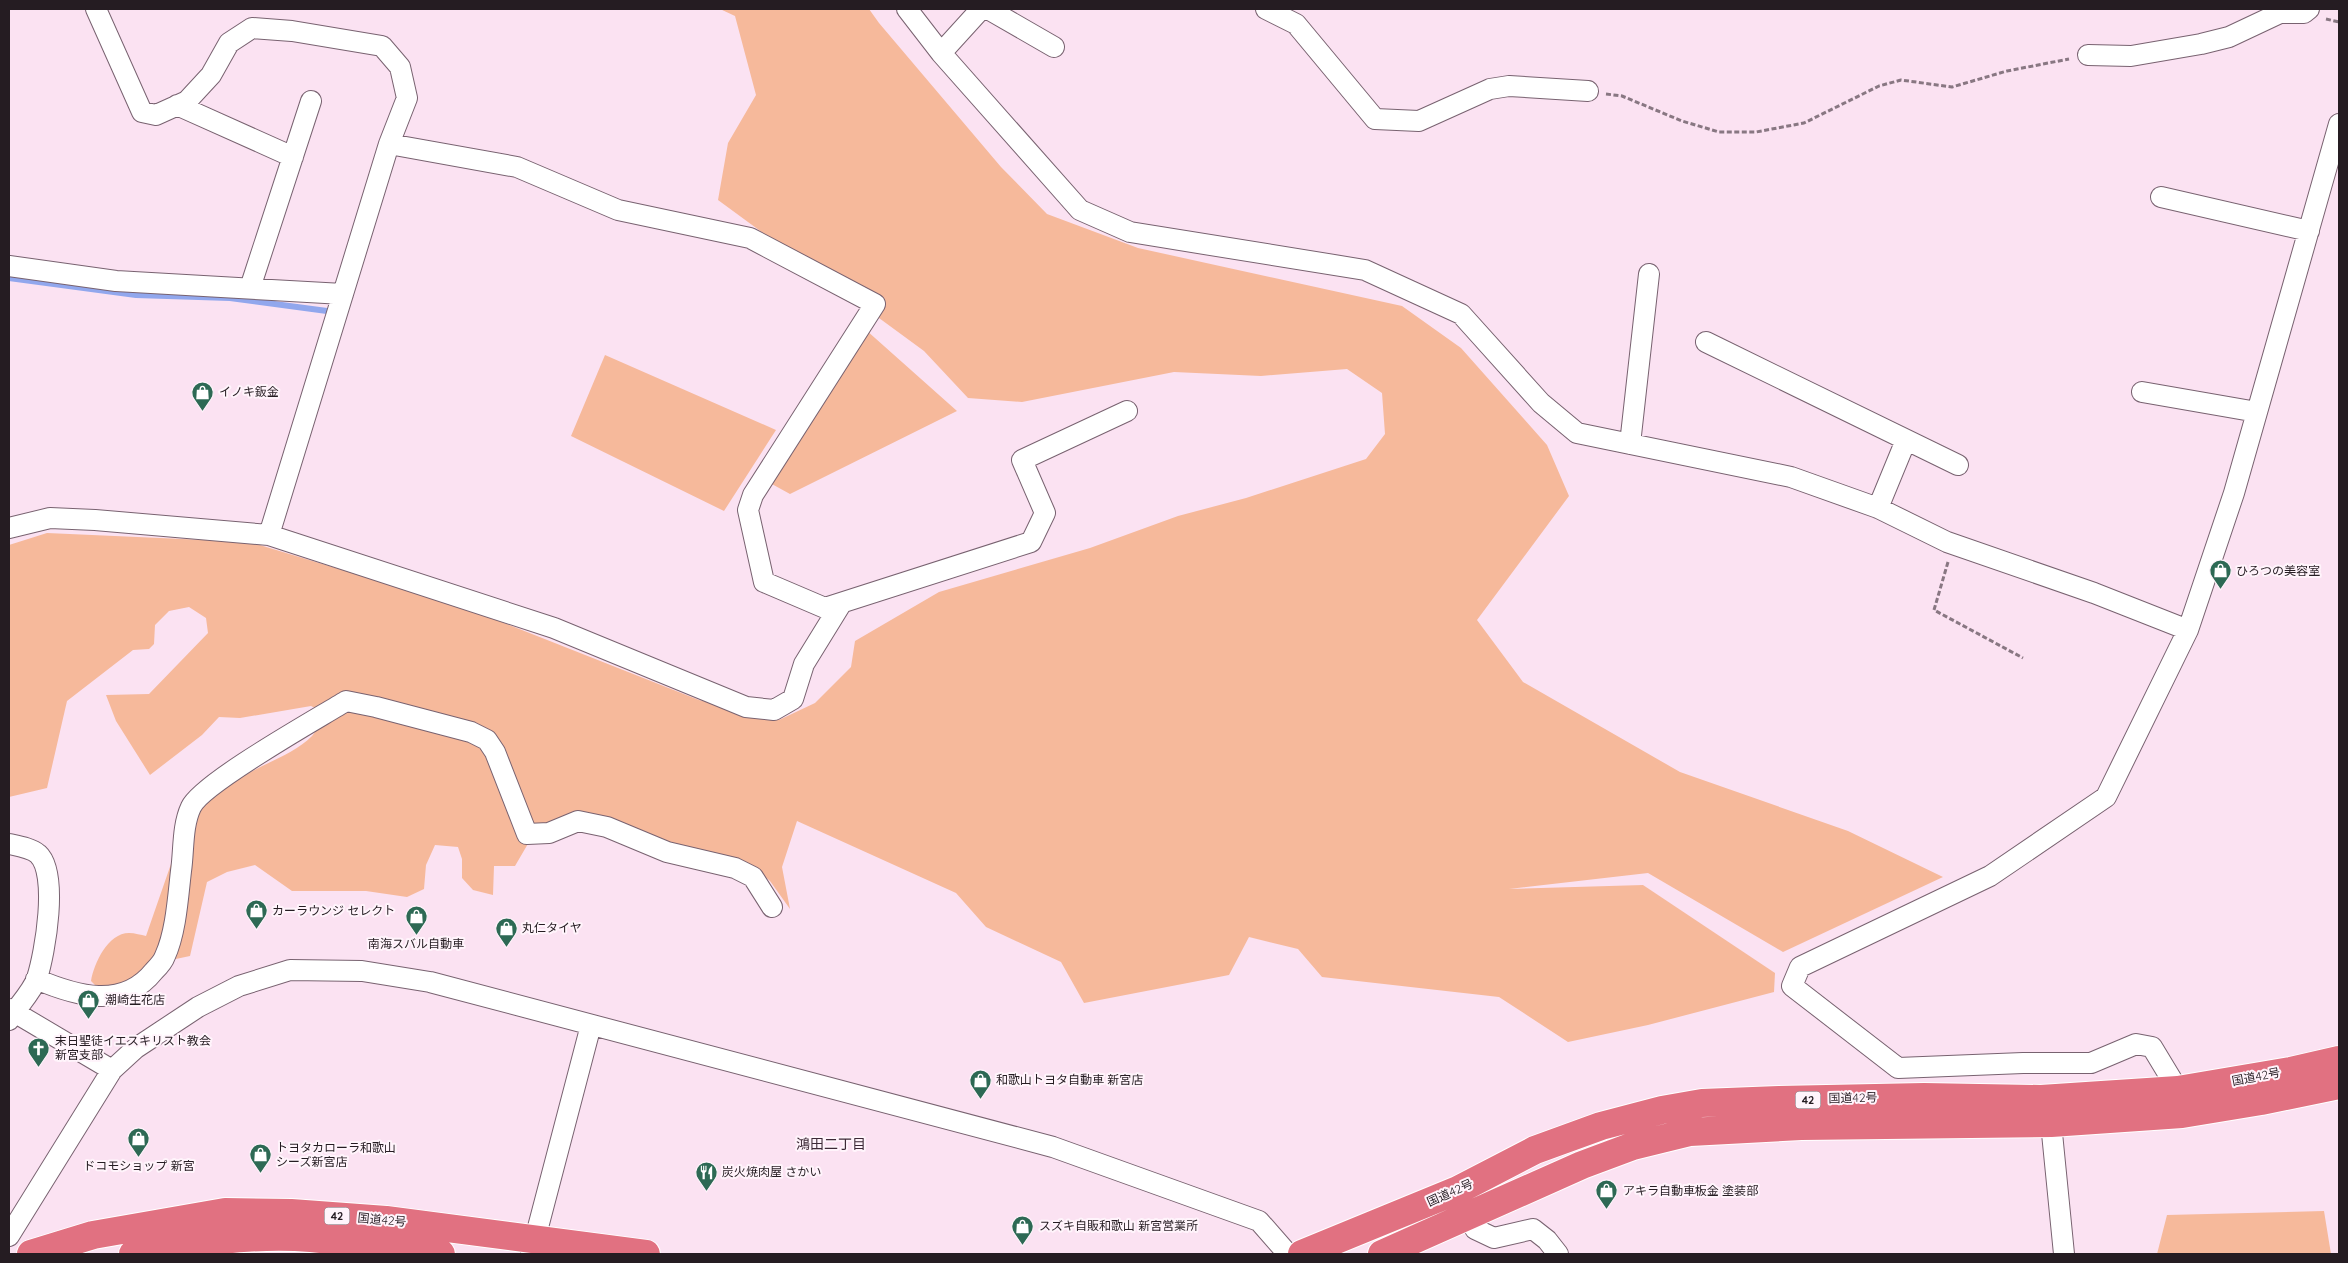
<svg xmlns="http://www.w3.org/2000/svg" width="2348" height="1263" font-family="Quicksand,'Noto Sans JP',sans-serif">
	<rect width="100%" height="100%" fill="#fbe2f2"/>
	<path fill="#f6b99b" d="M720,9h149l10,14 122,144 46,47 91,34 264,58 59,42 86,97 22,51 -92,124 46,62 157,90 168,59 95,46 -160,75 -135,-79 -139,16 134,-4 132,88 -1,19 -126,33 -80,17 -69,-45 -177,-20 -24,-28 -49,-12 -20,38 -145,28 -23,-41 -75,-35 -30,-34 -159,-72 -15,46 8,42 -20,-28 -18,-16 -157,-42 -66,19 -14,24h-21l-1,29 -20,-5 -11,-12v-19l-4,-12 -23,-2 -9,20 -2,24 -17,8 -41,-6h-74l-37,-26 -28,7 -20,10 -17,74 -19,4 -48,28 -23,2 -9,-9c3,-18 17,-48 38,-48 6,0 12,2 17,3l42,-121c19,-12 35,-27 54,-38 22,-14 51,-22 70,-41 6,-7 9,-15 9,-25l-10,-5 -71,12 -21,-1 -17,18 -52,40 -34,-54 -10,-26 43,-1 59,-61 -2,-15 -17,-11 -20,4 -14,14 -1,19 -5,5 -16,1 -66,51 -20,87 -38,9v-252l38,-12 203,9 211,64 238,94 80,20 36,-17 36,-36 4,-26 84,-49 151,-44 88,-32 68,-18 120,-39 19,-25 -3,-41 -35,-24 -86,7 -87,-4 -152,30 -54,-4 -44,-47 -206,-151 10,-57 28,-48 -21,-79z
		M866,330l91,81 -167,83 -20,-11z
		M605,355l171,75 -52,81 -153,-75z
		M2324,1211l7,43h-174l10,-39z"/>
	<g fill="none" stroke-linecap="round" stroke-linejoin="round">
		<path stroke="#91a7ed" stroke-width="6" d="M9,278l127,17 94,3 97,13"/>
		<defs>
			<path id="minor" d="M96,9l46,103 14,3 31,-14 24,-26 18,-32 23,-15 40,3 90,15 18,21 7,31 -18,46 -120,391
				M907,9l34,44 139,157 50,22 235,38 96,44 80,89 36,30 214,44 87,31 69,34 147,51 94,37
				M988,9l66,38
				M1266,9l30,15 79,95 44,2 71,-32 19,-3 79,5
				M941,53l40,-44
				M2088,55l43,1 70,-12 28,-7 51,-24h24l5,-4
				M177,105l116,52
				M389,144l128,23 101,43 132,28 125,66 -122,191 -5,15 16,72 61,26 206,-66 14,-29 -23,-53 105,-49
				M2161,197l148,34
				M9,266l107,15 227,13
				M250,288l61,-187
				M1706,342l252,123
				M2142,392l115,20
				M1630,444l19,-170
				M1878,508l28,-68
				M9,528l41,-10 45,2 174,15 285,93 192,79 28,3 19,-11 11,-35 37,-60
				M9,844c9,2 22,4 29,10 21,19 7,99 -1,124 -5,14 -20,29 -28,42
				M36,979c40,17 87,31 118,-8 4,-4 9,-9 11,-15 11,-24 13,-59 16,-85 3,-20 1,-45 10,-64 11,-24 126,-88 155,-106l30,6 95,25 16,8 8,12 32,82 22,-1 29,-12 29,6 60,25 68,16 18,9 19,30
				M9,1009l103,61
				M2180,1101l-2,-11 -26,-43 -16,-3 -45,19h-68l-125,5 -106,-82 8,-19 190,-91 116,-79 82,-167 46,-137 105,-369
				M2051,1123l13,131
				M1463,1203l12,26 19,9 39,-9 14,11 11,14
				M9,1236l103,-166 24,-22 62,-41 41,-21 51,-16 72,1 68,11 623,165 206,74 29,33
				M531,1254l60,-229"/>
			<path id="highway" d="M31,1254l62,-19 132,-23 66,1 95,7 260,34
				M133,1254c58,-11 119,-21 178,-16 44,4 87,11 130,16
				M1302,1254l156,-64 77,-40 66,-24 61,-16 40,-7 77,-3 145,-3 117,2 137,-9 113,-19 48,-11
				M1382,1254l200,-89 51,-19 57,-14 111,-6 250,-3 131,-9 79,-13 78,-16"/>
		</defs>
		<use href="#minor" stroke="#786270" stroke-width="22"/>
		<use href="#highway" stroke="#fff" stroke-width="30"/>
		<path stroke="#887782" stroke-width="3" stroke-dasharray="5 2.5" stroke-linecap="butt" d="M2326,19l13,3
			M1606,94l16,2 60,25 37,11h37l48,-9 75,-37 22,-6 51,7 55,-16 62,-12
			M1948,562l-14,48 89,48"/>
		<use href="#minor" stroke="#fff" stroke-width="20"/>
		<use href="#highway" stroke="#e17181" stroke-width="28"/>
	</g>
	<defs>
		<symbol id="shop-pin" viewBox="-11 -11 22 30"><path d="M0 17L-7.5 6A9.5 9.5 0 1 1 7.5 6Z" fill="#2d6954" stroke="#fff4fb"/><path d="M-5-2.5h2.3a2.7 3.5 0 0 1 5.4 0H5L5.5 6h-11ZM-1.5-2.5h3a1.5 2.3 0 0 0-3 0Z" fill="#fff"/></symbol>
		<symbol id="church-pin" viewBox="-11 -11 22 30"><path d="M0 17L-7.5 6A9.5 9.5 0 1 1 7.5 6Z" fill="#2d6954" stroke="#fff4fb"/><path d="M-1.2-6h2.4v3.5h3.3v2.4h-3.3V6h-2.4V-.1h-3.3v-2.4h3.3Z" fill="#fff"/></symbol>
		<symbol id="restaurant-pin" viewBox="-11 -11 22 30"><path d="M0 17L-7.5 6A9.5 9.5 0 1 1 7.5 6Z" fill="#2d6954" stroke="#fff4fb"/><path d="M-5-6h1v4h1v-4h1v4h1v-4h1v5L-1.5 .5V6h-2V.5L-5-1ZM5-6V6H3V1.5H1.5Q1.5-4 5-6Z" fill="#fff"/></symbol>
	</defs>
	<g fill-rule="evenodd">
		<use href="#shop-pin" x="190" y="380" width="25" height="34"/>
		<use href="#shop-pin" x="2208" y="558" width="25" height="34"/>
		<use href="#shop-pin" x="244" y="898" width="25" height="34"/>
		<use href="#shop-pin" x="404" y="904" width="25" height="34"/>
		<use href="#shop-pin" x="494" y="916" width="25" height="34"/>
		<use href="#shop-pin" x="76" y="988" width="25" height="34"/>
		<use href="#church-pin" x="26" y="1036" width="25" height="34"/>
		<use href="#shop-pin" x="968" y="1068" width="25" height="34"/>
		<use href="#shop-pin" x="126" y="1126" width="25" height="34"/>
		<use href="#shop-pin" x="248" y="1142" width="25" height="34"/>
		<use href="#restaurant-pin" x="694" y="1160" width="25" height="34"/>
		<use href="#shop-pin" x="1594" y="1178" width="25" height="34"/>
		<use href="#shop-pin" x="1010" y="1214" width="25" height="34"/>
	</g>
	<g text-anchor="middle" stroke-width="4" stroke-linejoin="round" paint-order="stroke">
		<g fill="#fff4fb" stroke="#665d63" stroke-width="1">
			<rect x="1795.5" y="1091.5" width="25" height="17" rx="4"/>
			<rect x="324.5" y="1207.5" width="25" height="17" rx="4"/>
		</g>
		<g font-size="11" font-weight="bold" fill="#251c22">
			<text x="1808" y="1104">42</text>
			<text x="337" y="1220">42</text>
		</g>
		<g font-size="12" fill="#251c22" stroke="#fff4fb" text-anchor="start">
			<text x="219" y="396">イノキ鈑金</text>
			<text x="2236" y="575">ひろつの美容室</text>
			<text x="272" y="915">カーラウンジ セレクト</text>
			<text x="522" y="932">丸仁タイヤ</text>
			<text x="416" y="948" text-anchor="middle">南海スバル自動車</text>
			<text x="105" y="1004">潮崎生花店</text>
			<text x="55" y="1045">末日聖徒イエスキリスト教会<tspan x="55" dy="14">新宮支部</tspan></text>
			<text x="996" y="1084">和歌山トヨタ自動車 新宮店</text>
			<text x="276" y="1152">トヨタカローラ和歌山<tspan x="276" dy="14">シーズ新宮店</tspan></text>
			<text x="139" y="1170" text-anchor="middle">ドコモショップ 新宮</text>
			<text x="722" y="1176">炭火焼肉屋 さかい</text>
			<text x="1623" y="1195">アキラ自動車板金 塗装部</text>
			<text x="1039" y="1230">スズキ自販和歌山 新宮営業所</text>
		</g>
		<g font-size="12" fill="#251c22" stroke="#fff4fb">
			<text transform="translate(2256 1077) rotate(-11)" y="4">国道42号</text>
			<text transform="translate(1853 1098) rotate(-1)" y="4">国道42号</text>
			<text transform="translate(1450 1193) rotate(-24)" y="4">国道42号</text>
			<text transform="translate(382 1220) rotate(5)" y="4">国道42号</text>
		</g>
		<g font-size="14" fill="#3c2936" stroke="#fff4fb">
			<text x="831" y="1149">鴻田二丁目</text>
		</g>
	</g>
	<rect width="2348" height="1263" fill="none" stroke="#251c22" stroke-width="20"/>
</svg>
